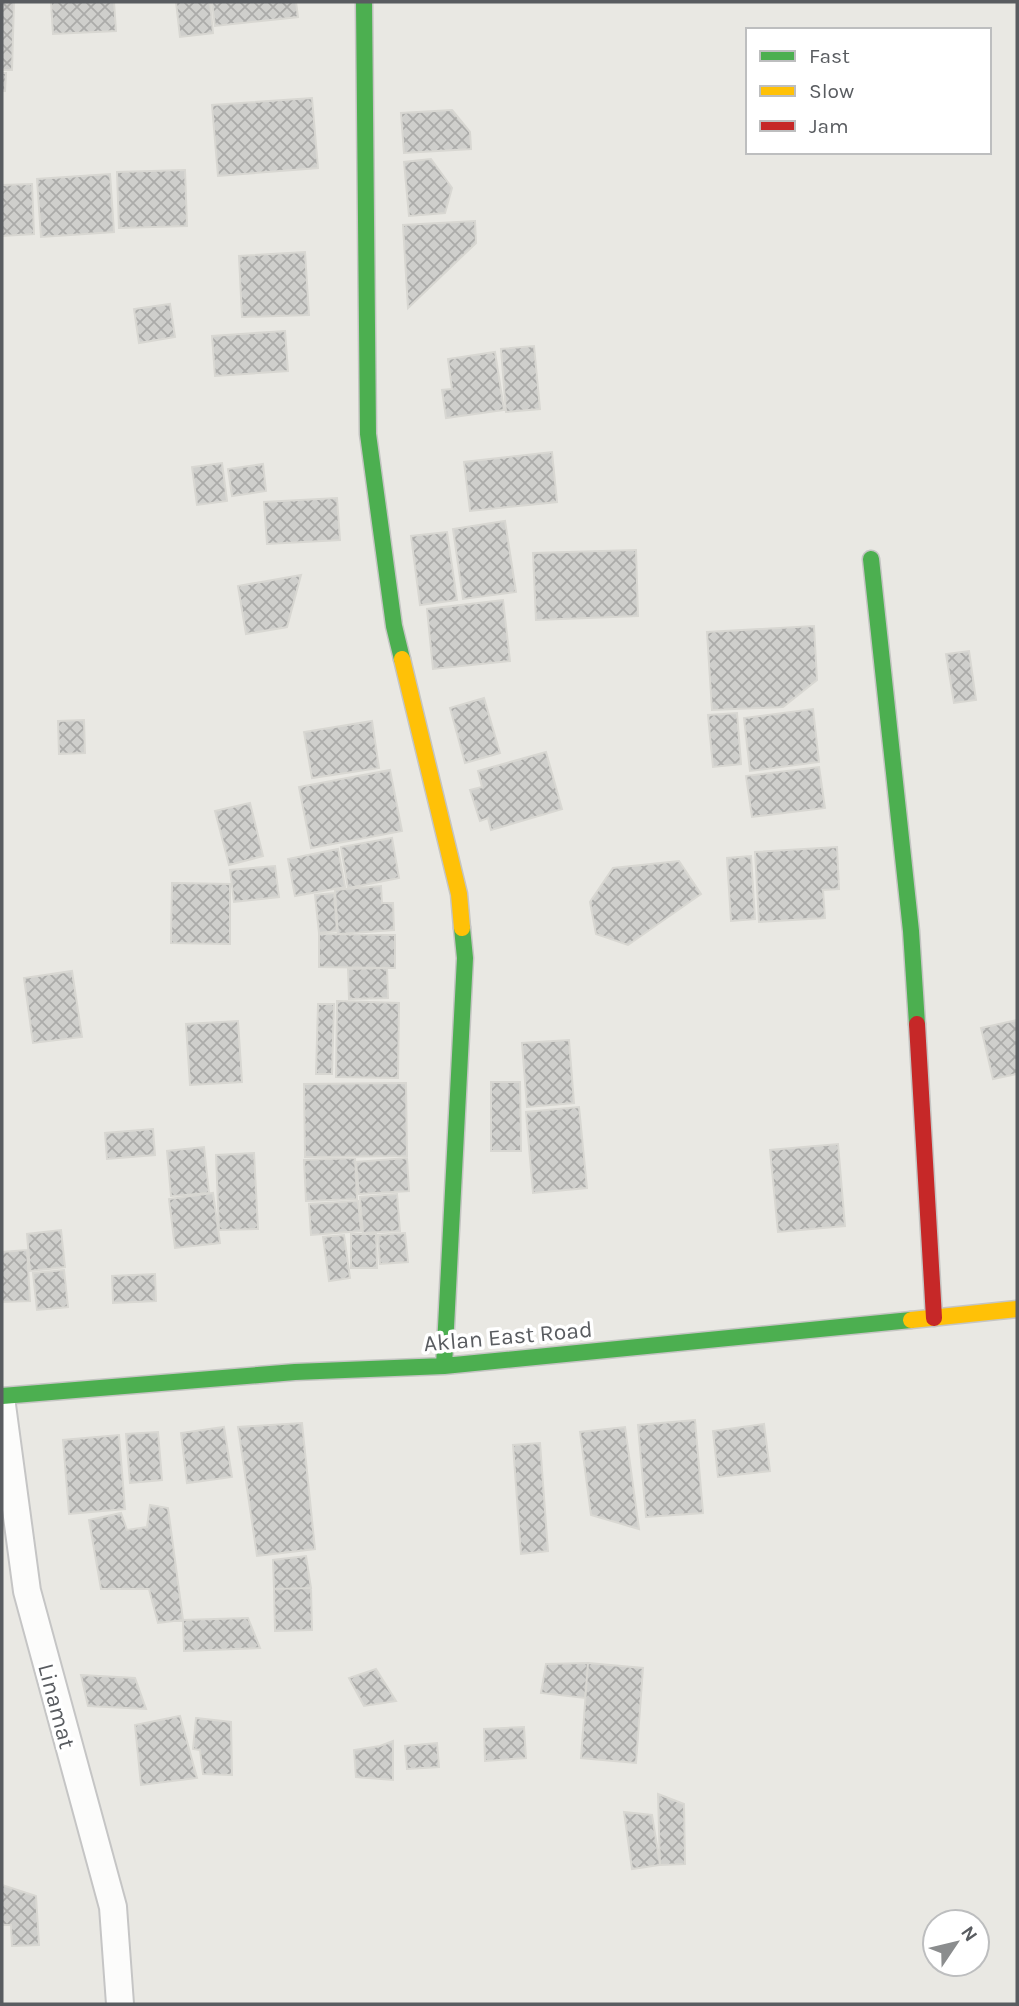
<svg xmlns="http://www.w3.org/2000/svg" width="1019" height="2006" font-family="Karla,sans-serif">
	<defs>
		<pattern id="building-cross-hatch" width="8" height="8" patternUnits="userSpaceOnUse" patternTransform="scale(1.75)"><rect width="8" height="8" fill="#cfcfcc"/><path d="M0 0l8 8M0 8l8-8" fill="none" stroke="#ababa9"/></pattern>
	</defs>
	<rect width="100%" height="100%" fill="#e9e8e3"/>
	<path fill="url(#building-cross-hatch)" stroke="#d8d7d2" stroke-width="2" d="M2,2h12l-2,68h-10z
		M51,2h63l2,29 -63,3z
		M176,2h34l3,31 -33,4z
		M212,2h84l2,15 -83,9z
		M2,73h4l-1,18h-3z
		M312,98l6,70 -100,8 -6,-71z
		M452,110l18,22 1,17 -67,4 -3,-40z
		M431,159l21,29 -7,25 -36,3 -5,-54z
		M185,170l2,56 -68,2 -2,-56z
		M110,174l4,58 -73,5 -4,-58z
		M32,184l2,50 -32,2v-51z
		M475,221l1,22 -68,65 -5,-83z
		M305,252l4,63 -67,2 -3,-61z
		M170,304l5,33 -36,6 -5,-34z
		M285,331l3,40 -73,5 -3,-40z
		M534,346l6,63 -34,3 -5,-63z
		M495,352l9,58 -58,8 -4,-28 10,-1 -4,-30z
		M552,452l5,50 -87,9 -6,-49z
		M222,463l5,38 -30,4 -5,-38z
		M263,464l3,27 -34,5 -4,-27z
		M337,498l3,42 -73,4 -3,-42z
		M505,521l11,71 -53,7 -10,-70z
		M447,532l10,68 -37,5 -9,-69z
		M636,550l2,66 -102,4 -3,-67z
		M301,575l-14,52 -41,7 -8,-48z
		M503,600l7,61 -77,8 -6,-60z
		M814,626l3,54 -34,27 -71,3 -5,-78z
		M969,651l7,49 -22,3 -8,-49z
		M484,698l16,55 -35,10 -15,-55z
		M813,709l6,53 -69,9 -6,-53z
		M737,713l4,51 -28,3 -5,-52z
		M84,720l1,33 -26,1 -1,-33z
		M372,721l7,47 -67,10 -8,-46z
		M546,752l16,57 -71,21 -3,-12 -8,3 -10,-31 12,-3 -4,-16z
		M819,767l6,41 -73,9 -6,-41z
		M390,770l12,61 -91,17 -12,-61z
		M250,803l13,53 -34,9 -14,-54z
		M392,838l7,40 -51,10 -7,-41z
		M837,847l2,42 -16,1 2,28 -66,4 -4,-70z
		M338,849l7,38 -50,9 -7,-37z
		M751,856l4,63 -24,2 -4,-63z
		M679,861l22,33 -73,51 -32,-11 -6,-32 23,-34z
		M275,866l4,31 -45,5 -4,-32z
		M172,883l58,1v60l-59,-1z
		M381,886l1,17h11l1,27 -56,4 -3,-44z
		M334,893l3,38 -18,2 -4,-38z
		M319,934l76,1v33l-76,-1z
		M387,968l1,30 -39,1 -1,-30z
		M72,971l10,66 -49,6 -9,-65z
		M337,1001l62,2 -1,75 -62,-1z
		M318,1004h16l-2,70h-16z
		M1017,1020v54l-24,5 -12,-51z
		M238,1021l4,61 -52,3 -4,-61z
		M569,1040l5,63 -47,4 -5,-64z
		M491,1082h29l1,69h-30z
		M406,1083l1,73 -102,1 -1,-73z
		M579,1107l8,81 -54,5 -7,-81z
		M153,1129l2,26 -48,4 -2,-26z
		M838,1144l7,82 -67,6 -8,-82z
		M204,1147l5,46 -38,3 -4,-45z
		M254,1153l4,76 -39,1 -3,-75z
		M355,1158l2,41 -51,2 -2,-41z
		M407,1158l2,33 -50,3 -3,-32z
		M213,1193l7,50 -45,5 -6,-49z
		M397,1194l3,37 -37,2 -3,-36z
		M358,1201l3,30 -50,4 -2,-31z
		M61,1230l4,37 -35,4 -3,-37z
		M405,1233l3,29 -28,2 -2,-29z
		M351,1234h25l1,34h-26z
		M344,1235l6,43 -21,3 -6,-44z
		M27,1250l3,51 -28,1v-50z
		M64,1270l4,37 -31,3 -4,-37z
		M155,1274l1,27 -43,2 -1,-27z
		M695,1420l8,93 -57,4 -8,-92z
		M302,1423l13,126 -58,7 -19,-129z
		M764,1424l6,47 -52,6 -5,-46z
		M224,1427l8,50 -45,6 -6,-50z
		M625,1427l14,102 -48,-14 -11,-83z
		M158,1432l4,48 -32,3 -4,-49z
		M119,1435l6,74 -56,5 -6,-74z
		M540,1443l8,108 -27,3 -8,-109z
		M150,1505l18,3 15,112 -25,3 -9,-34h-48l-12,-69 32,-7 6,17 20,-3z
		M306,1556l5,32 -37,1 -1,-29z
		M311,1588l1,42 -37,1 -1,-42z
		M248,1618l12,30 -76,3 -1,-31z
		M588,1663l55,5 -7,95 -55,-5z
		M588,1663l-3,35 -44,-5 5,-29z
		M376,1669l20,32 -32,5 -15,-28z
		M81,1675l54,3 11,31 -58,-3z
		M180,1716l17,62 -56,7 -6,-60z
		M196,1718l35,4 1,53 -29,-1 -3,-24 -7,-1z
		M524,1727l2,31 -41,3 -1,-32z
		M393,1741v39l-37,-3 -2,-27 26,-4z
		M437,1743l2,24 -32,2 -2,-23z
		M658,1794l26,10 1,60 -25,1z
		M624,1812l28,3 8,50 -28,4z
		M2,1885l34,11 3,49 -27,1 -1,-21h-9z"/>
	<g fill="none" stroke-linecap="round" stroke-linejoin="round">
		<defs>
			<path id="street" d="M2,1405l25,186 86,316 7,97"/>
			<path id="fast" d="M364,2l4,432 26,192 8,33
				M871,559l40,372 6,93
				M444,1366l21,-408 -3,-30
				M2,1396l293,-24 149,-6 467,-46"/>
			<path id="slow" d="M402,659l57,235 3,34
				M911,1320l106,-11"/>
			<path id="jam" d="M917,1024l17,294"/>
		</defs>
		<use href="#street" stroke="#c5c5c5" stroke-width="30"/>
		<use href="#fast" stroke="#c5c5c3" stroke-width="19"/>
		<use href="#slow" stroke="#c5c5c3" stroke-width="19"/>
		<use href="#jam" stroke="#c5c5c3" stroke-width="19"/>
		<use href="#street" stroke="#fcfcfb" stroke-width="26"/>
		<use href="#fast" stroke="#4caf50" stroke-width="16"/>
		<use href="#slow" stroke="#ffc107" stroke-width="16"/>
		<use href="#jam" stroke="#c62828" stroke-width="16"/>
	</g>
	<g text-anchor="middle" stroke-width="7" stroke-linejoin="round" paint-order="stroke">
		<g font-size="23" fill="#595c60" stroke="#fff">
			<text transform="translate(508 1336) rotate(-5)" y="8">Aklan East Road</text>
			<text transform="translate(57 1706) rotate(75)" y="8">Linamat</text>
		</g>
	</g>
	<rect width="1019" height="2006" fill="none" stroke="#595c60" stroke-width="7"/>
	<rect x="746" y="28" width="245" height="126" fill="#ffffff" stroke="#bdbebf" stroke-width="2"/>
	<rect x="760" y="51" width="35" height="10" fill="#4caf50" stroke="#bdbebf" stroke-width="2"/>
	<text x="809" y="63" font-size="21" fill="#595c60">Fast</text>
	<rect x="760" y="86" width="35" height="10" fill="#ffc107" stroke="#bdbebf" stroke-width="2"/>
	<text x="809" y="98" font-size="21" fill="#595c60">Slow</text>
	<rect x="760" y="121" width="35" height="10" fill="#c62828" stroke="#bdbebf" stroke-width="2"/>
	<text x="809" y="133" font-size="21" fill="#595c60">Jam</text>
	<g transform="translate(956 1943) rotate(55)"><circle r="33" fill="#ffffff" stroke="#bdbebf" stroke-width="2"/>
	<path d="M0-5L12 26L0 18L-12 26Z" fill="#8b8d8e"/>
	<text y="-10" font-size="19" font-weight="bold" text-anchor="middle" fill="#595c60">N</text>
	</g>
</svg>
